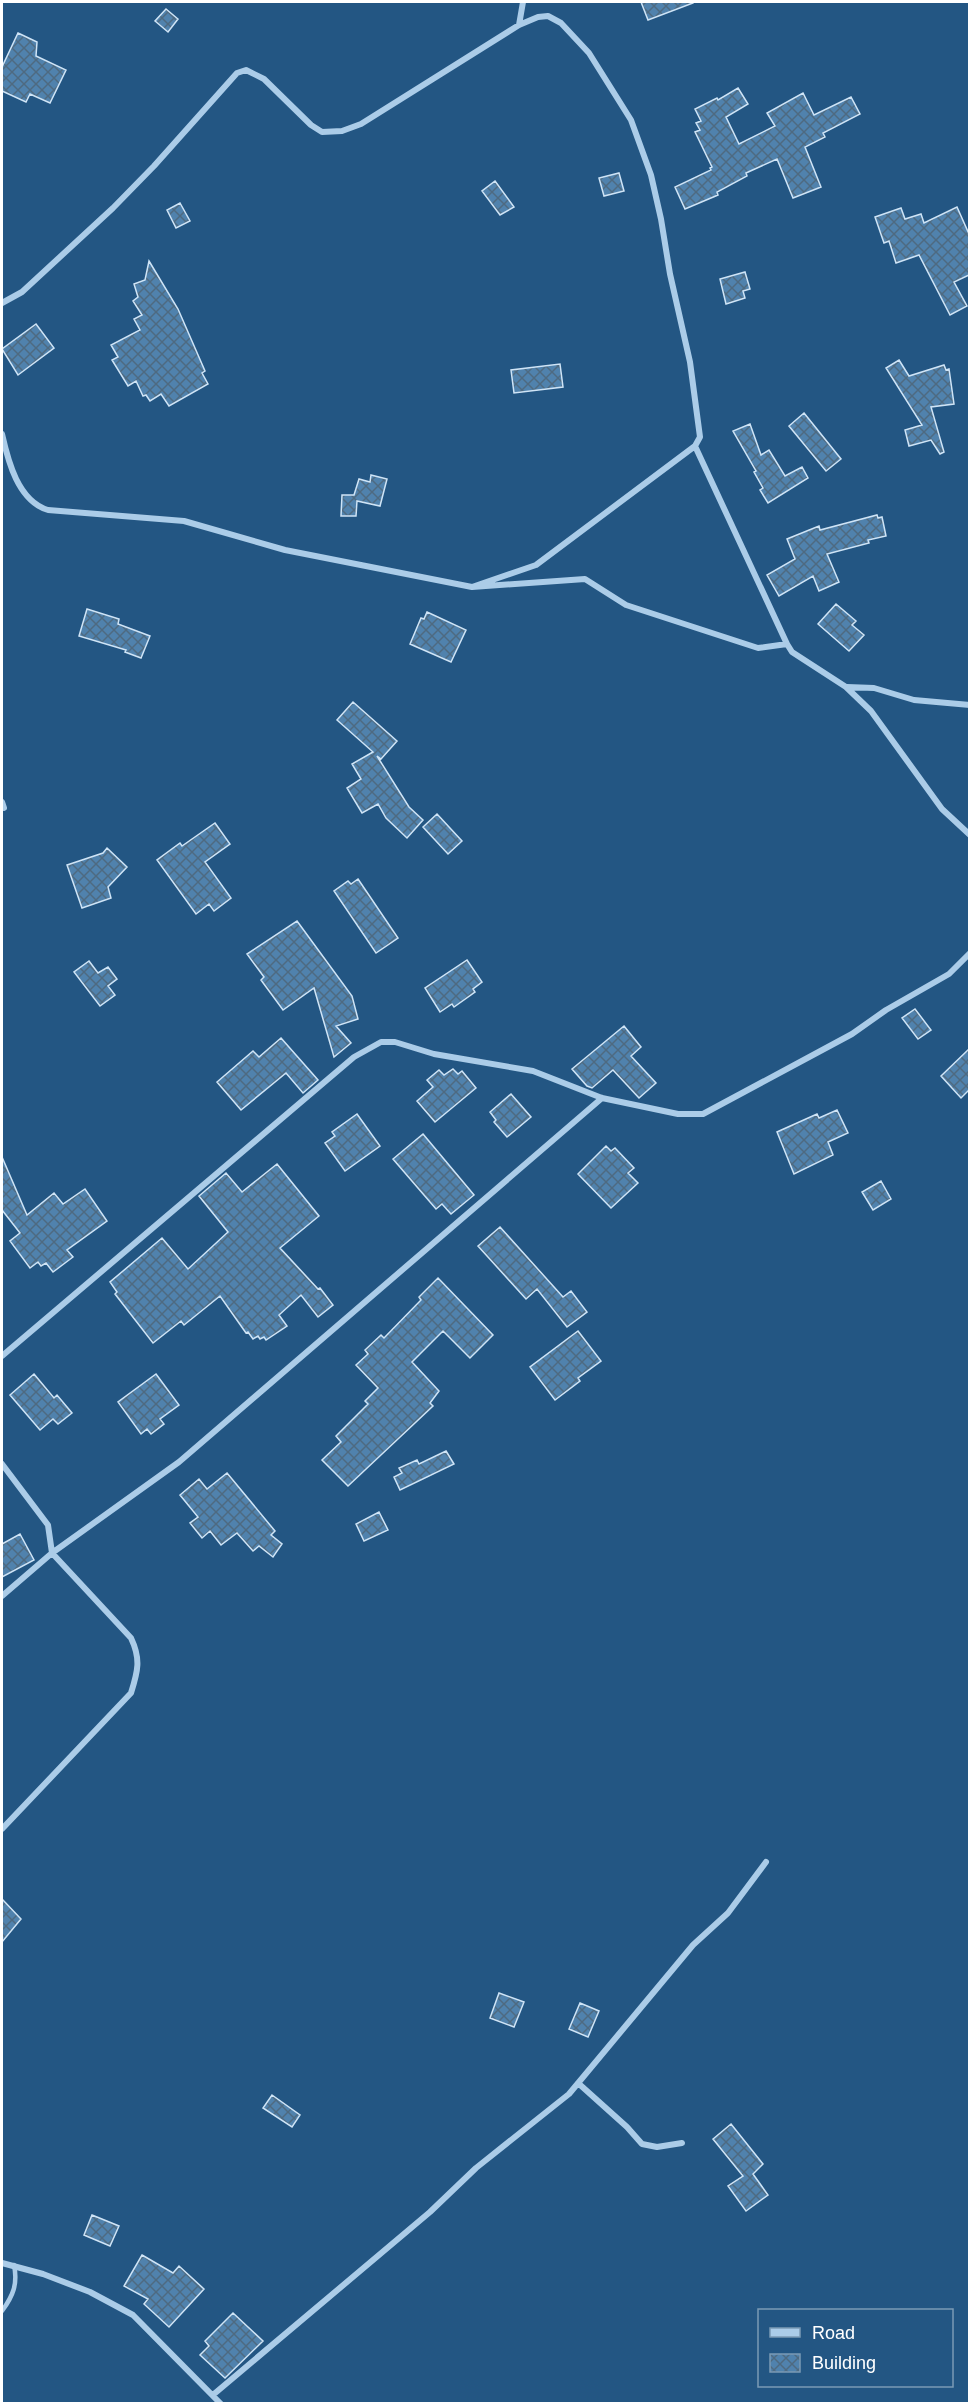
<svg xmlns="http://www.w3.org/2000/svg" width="971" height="2405" font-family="Arial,sans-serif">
	<defs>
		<pattern id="building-cross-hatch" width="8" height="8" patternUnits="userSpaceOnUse" patternTransform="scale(1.5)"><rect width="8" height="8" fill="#5082ad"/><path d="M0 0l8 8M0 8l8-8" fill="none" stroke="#4e6a81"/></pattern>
	</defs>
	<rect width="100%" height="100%" fill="#235683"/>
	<path fill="url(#building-cross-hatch)" stroke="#cfe4f6" stroke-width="1.5" d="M641,2h52v1l-45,17z
		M166,9l12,10 -10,13 -13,-11z
		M18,33l19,9 -1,14 30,14 -16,33 -20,-9 -4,8 -24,-11v-24z
		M738,88l10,16 -22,13 13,27 36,-18 -8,-13 36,-20 11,22 37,-18 9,17 -37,19 2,4 -20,10 16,40 -28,11 -16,-39 -31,14 1,3 -30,16 1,3 -33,14 -10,-22 36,-17 -1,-2 2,-1 -17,-35 5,-2 -4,-7 5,-2 -6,-12 22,-11 1,2z
		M619,173l5,18 -20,5 -5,-18z
		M495,181l19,26 -14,8 -18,-24z
		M180,203l10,18 -14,7 -9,-18z
		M957,207l12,27v41l-15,7 13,24 -17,9 -31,-60 -23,8 -7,-22 -5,2 -9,-26 26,-9 4,11 16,-5 3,9z
		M149,261l29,48 27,62 -3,2 6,11 -39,22 -8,-12 -11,7 -4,-6 -3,1 -7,-15 -8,5 -16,-26 6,-3 -7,-12 29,-15 -6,-11 8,-4 -9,-14 5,-4 -4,-13 11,-4z
		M745,272l5,17 -7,2 2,7 -19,6 -6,-25z
		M36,324l18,24 -36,27 -16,-26z
		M899,360l10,16 35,-11 2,5 3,-1 5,35 -23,3 13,45 -4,2 -9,-14 -22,6 -4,-16 17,-5 -36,-57z
		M560,364l3,23 -49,6 -3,-23z
		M804,413l37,46 -15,12 -37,-45z
		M750,424l11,31 8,-5 16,26 17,-9 6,11 -40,25 -8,-13 3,-2 -9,-16 2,-1 -23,-40z
		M371,475l16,4 -7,27 -23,-5 -1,15h-15l1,-21h12l5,-16 11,3z
		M877,515l1,3 4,-1 4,19 -18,4 1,3 -42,11 12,28 -20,9 -6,-15 -34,20 -12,-21 28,-16 -8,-20 32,-13 1,4z
		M836,604l20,17 -4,4 12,10 -15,16 -31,-27z
		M87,609l32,10 -1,5 32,12 -9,22 -16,-6 1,-2 -47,-14z
		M427,612l39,18 -15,32 -41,-18 11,-26 3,1z
		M353,702l44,39 -16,18 -4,-3 32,51 14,13 -16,18 -21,-20 -8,-14 -16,9 -15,-25 14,-9 -9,-15 21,-12 -36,-32z
		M437,814l25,27 -14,13 -25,-27z
		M215,823l15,21 -25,18 26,36 -17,13 -5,-7 -13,10 -39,-54 23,-17 2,3z
		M107,848l20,19 -19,20 3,11 -29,10 -15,-43 36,-12z
		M358,879l40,59 -22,15 -42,-62 14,-10 3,3z
		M297,921l55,75 6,23 -22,7 15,17 -17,14 -20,-69 -31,22 -22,-30 3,-3 -17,-23z
		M467,960l15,22 -9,7 2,3 -21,15 -2,-3 -12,8 -15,-24z
		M89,961l9,12 10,-6 9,12 -9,7 7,9 -15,11 -26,-34z
		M915,1009l16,21 -13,9 -16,-21z
		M624,1026l17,21 -10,9 25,27 -17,15 -26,-28 -21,18 -5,-2 -15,-17z
		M281,1038l37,42 -15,13 -17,-20 -45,37 -24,-28 36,-31 6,6z
		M969,1049v41l-8,8 -20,-22z
		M453,1069l5,5 4,-3 14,17 -41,34 -18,-21 16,-14 -6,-7 12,-10 5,5z
		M511,1094l20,23 -24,20 -13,-15 2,-2 -6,-8z
		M837,1110l11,23 -20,9 5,13 -39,19 -17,-42 40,-18 2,4z
		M357,1114l23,32 -35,25 -20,-28 10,-7 -3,-4z
		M423,1134l51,61 -23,19 -9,-10 -6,5 -43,-50z
		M606,1146l5,5 4,-3 19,20 -6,5 10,10 -27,25 -33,-34z
		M2,1157l25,58 27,-22 9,11 22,-15 22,32 -40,29 6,7 -20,15 -7,-9 -5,3 -3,-4 -8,6 -20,-27 10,-8 -18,-23z
		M277,1164l42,52 -39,32 38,41 2,-1 13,17 -15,12 -17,-22 -22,20 8,11 -21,14 -2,-3 -4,2 -2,-3 -5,3 -5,-7 -2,1 -26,-37 -36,29 -3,-4 -28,22 -38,-49 2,-2 -7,-10 52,-44 26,31 40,-37 -29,-36 27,-23 16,19z
		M881,1181l10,18 -18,11 -11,-18z
		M500,1227l63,70 8,-6 16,21 -20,15 -30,-38 -11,10 -48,-53z
		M438,1278l55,57 -23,23 -27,-27 -31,31 27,29 -9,12 3,3 -85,80 -26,-26 19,-18 -5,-6 32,-32 -3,-3 13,-13 -22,-23 12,-11 -3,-4 16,-15 3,3 37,-38 -2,-3z
		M578,1331l23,30 -23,17 2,3 -25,19 -25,-33z
		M34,1374l20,24 3,-3 15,18 -14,11 -5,-5 -13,11 -30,-35z
		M156,1374l23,31 -19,14 4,5 -13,10 -4,-5 -6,5 -23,-32z
		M446,1451l8,13 -54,26 -6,-13 8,-4 -3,-5 18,-8 2,4z
		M227,1473l48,58 -4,4 11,9 -9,13 -14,-11 -6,5 -16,-18 -16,12 -11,-14 -8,7 -12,-15 8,-6 -18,-22 19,-16 8,10z
		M379,1512l9,18 -24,11 -8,-17z
		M20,1534l14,26 -32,17v-33z
		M2,1899l19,20 -19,23z
		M499,1993l25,9 -10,25 -24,-9z
		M580,2003l19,8 -11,26 -19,-8z
		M272,2095l28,20 -8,12 -29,-19z
		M731,2124l32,40 -10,10 15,21 -22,16 -18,-25 15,-10 -30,-37z
		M92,2215l27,11 -9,20 -26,-11z
		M142,2255l31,18 6,-7 25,23 -35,38 -25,-23 4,-5 -24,-13z
		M233,2313l30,28 -38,37 -25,-23 9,-9 -4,-5z"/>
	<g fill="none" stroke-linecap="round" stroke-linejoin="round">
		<path stroke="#abcce8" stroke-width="4.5" d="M2,2311c11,-15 16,-27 12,-46"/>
		<path stroke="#abcce8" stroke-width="6" d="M519,25l4,-23
			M2,303l20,-11 91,-84 41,-42 83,-93 9,-3 18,9 47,46 11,7 20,-1 19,-7 158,-99 19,-8 10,-1 13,7 28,30 42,67 20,55 10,44 9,55 20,88 10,75 -5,9 -159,119 -64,22
			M2,434c6,27 16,67 46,76l136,11 101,29 187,37 113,-8 41,26 132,43 29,-4 5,8 54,35 25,24 71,98 28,26
			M695,446l92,198
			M847,687l27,1 40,12 56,5
			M2,802l2,6
			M2,1356l352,-299 27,-15h14l39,12 99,17 69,27 76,16h25l149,-80 34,-24 63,-36 21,-21
			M2,1464l46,61 4,28 79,85c10,21 7,33 0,55l-129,136
			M2,1596l50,-43 127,-91 423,-364
			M578,2083l49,44 15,17 15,3 25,-4
			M2,2263l41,11 47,18 43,23 88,89
			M214,2394l216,-182 46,-44 93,-74 124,-149 35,-32 38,-51"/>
	</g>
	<rect width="971" height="2405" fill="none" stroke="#ffffff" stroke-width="6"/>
	<rect x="758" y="2309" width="195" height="78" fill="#235683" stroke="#7b9ab5" stroke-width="1.5"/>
	<rect x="770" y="2328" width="30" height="9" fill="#abcce8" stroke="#7b9ab5" stroke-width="1.5"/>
	<text x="812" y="2339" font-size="18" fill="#ffffff">Road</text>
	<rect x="770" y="2354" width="30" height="18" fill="url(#building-cross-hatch)" stroke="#7b9ab5" stroke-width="1.5"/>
	<text x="812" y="2369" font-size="18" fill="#ffffff">Building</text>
</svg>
